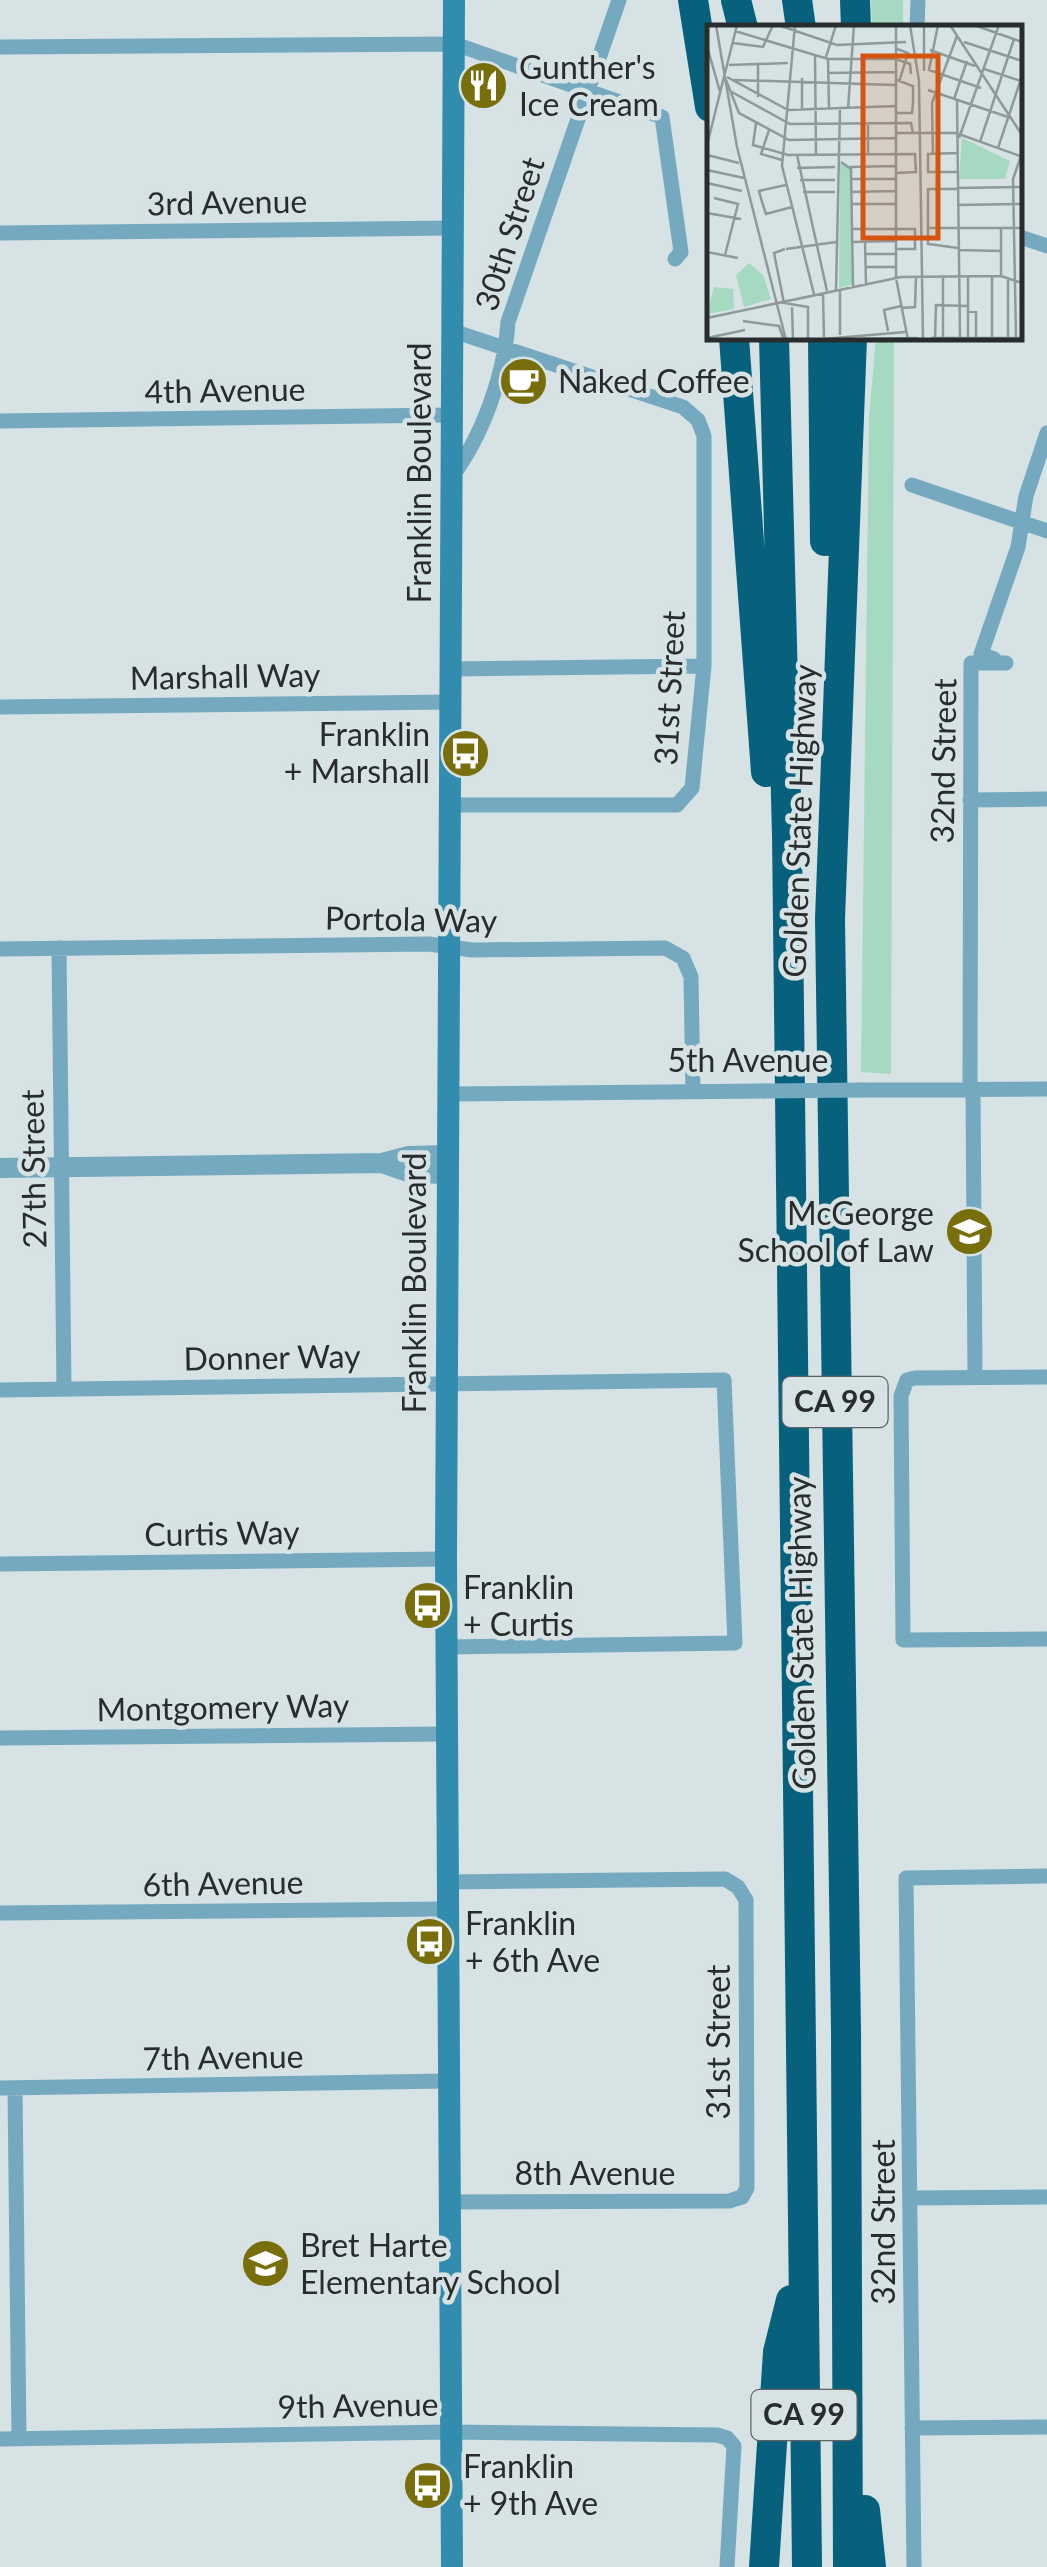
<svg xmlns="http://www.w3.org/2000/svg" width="1047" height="2567" font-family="Lato,sans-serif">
	<rect width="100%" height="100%" fill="#d6e2e3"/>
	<path fill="#a6d9c1" d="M871,0h32v27h-31z
		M876,338h18l-3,736 -30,-2 8,-654z"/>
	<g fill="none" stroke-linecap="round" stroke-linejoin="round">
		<path stroke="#74a9bf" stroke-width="15" d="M917,28l1,-28
			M0,47l455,-3 207,73 19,135 -6,7
			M0,233l454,-5
			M1020,237l27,9
			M0,421l450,-6
			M450,479c32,-41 55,-105 58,-157l111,-322
			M912,485l135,46
			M994,659l-13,-5 37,-107 8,-51 21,-63
			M451,669l253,-3
			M0,707l451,-5
			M970,800l77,-1
			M448,805h229l15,-17 12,-122v-230l-6,-16 -15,-13 -230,-76
			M59,948l5,441
			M0,949l429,-5 43,6 193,-2 18,10 8,19 2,115
			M970,1089l1,-426h35
			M973,1089l2,288
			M861,1090l186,-1
			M449,1094l316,-3
			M1047,1377l-132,1 -8,2 -6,16 2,244 144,-1
			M0,1390l724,-10 11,263 -289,4
			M0,1564l446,-5
			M0,1738l446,-4
			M447,1882l278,-3 13,8 8,13 1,288 -5,9 -13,4 -281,1
			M0,1913l447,-4
			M0,2088l447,-7
			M15,2088l4,351
			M911,2198l136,-1
			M912,2428l135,-1
			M0,2439l450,-7 267,3 10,3 7,8 -7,121
			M914,2567l-8,-689 141,-2"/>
		<path stroke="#74a9bf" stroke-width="20" d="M382,1163l29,10 37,1
			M0,1168l382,-5 27,-7 39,-1"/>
		<path stroke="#318cae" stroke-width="22" d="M452,2567l-6,-1008 8,-1559"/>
		<path stroke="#07617d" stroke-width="30" d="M693,0l17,107
			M736,0l7,28
			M797,0l4,28
			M855,0l1,28
			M734,338l32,434
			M774,338l13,497 20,1732
			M823,338l2,203
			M865,2510l6,57
			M764,2567l14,-215 13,-52
			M848,2567l-2,-536 -16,-1112 22,-581"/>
		<path stroke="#74a9bf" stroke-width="15" d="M765,1091l96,-1"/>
	</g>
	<defs>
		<symbol id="restaurant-disc" viewBox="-11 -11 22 22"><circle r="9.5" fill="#796e0c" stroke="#d6e2e3"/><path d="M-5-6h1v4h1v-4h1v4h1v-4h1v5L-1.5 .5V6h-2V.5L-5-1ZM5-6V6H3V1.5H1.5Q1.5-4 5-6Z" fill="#fff"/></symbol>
		<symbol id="cafe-disc" viewBox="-11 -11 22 22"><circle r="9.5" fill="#796e0c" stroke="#d6e2e3"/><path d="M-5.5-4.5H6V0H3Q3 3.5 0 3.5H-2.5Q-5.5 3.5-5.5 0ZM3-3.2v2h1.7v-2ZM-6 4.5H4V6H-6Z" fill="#fff"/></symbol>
		<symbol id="bus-disc" viewBox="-11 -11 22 22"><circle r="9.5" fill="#796e0c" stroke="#d6e2e3"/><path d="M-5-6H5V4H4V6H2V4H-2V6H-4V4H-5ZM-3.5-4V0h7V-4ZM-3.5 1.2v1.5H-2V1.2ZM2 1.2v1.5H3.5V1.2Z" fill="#fff"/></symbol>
		<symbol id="university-disc" viewBox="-11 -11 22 22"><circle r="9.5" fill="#796e0c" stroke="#d6e2e3"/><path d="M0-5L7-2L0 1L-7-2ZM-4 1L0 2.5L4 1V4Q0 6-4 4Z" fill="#fff"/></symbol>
		<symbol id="school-disc" viewBox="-11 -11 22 22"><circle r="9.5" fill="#796e0c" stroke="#d6e2e3"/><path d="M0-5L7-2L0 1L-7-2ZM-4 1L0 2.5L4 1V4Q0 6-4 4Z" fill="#fff"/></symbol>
	</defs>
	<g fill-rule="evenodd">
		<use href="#restaurant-disc" x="456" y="58" width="55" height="55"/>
		<use href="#cafe-disc" x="496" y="354" width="55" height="55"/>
		<use href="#bus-disc" x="438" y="726" width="55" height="55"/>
		<use href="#university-disc" x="942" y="1204" width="55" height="55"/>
		<use href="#bus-disc" x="400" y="1578" width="55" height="55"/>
		<use href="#bus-disc" x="402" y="1914" width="55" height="55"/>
		<use href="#school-disc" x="238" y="2236" width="55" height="55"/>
		<use href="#bus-disc" x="400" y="2458" width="55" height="55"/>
	</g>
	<g text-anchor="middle" stroke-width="9" stroke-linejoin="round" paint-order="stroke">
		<g fill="#d6e2e3" stroke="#5c6364" stroke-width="2.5">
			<rect x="782.5" y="1377" width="105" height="50" rx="8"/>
			<rect x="751.5" y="2390" width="105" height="50" rx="8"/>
		</g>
		<g font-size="30" font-weight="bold" fill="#282c2d">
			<text x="835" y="1412">CA 99</text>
			<text x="804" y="2425">CA 99</text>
		</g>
		<g font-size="32" fill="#282c2d" stroke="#d6e2e3" text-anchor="start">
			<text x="519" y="79">Gunther's<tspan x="519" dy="37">Ice Cream</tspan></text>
			<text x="558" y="393">Naked Coffee</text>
			<text x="430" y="746" text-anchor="end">Franklin<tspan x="430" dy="37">+ Marshall</tspan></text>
			<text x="934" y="1225" text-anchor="end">McGeorge<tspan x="934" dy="37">School of Law</tspan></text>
			<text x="463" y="1599">Franklin<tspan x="463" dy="37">+ Curtis</tspan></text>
			<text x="465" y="1935">Franklin<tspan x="465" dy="37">+ 6th Ave</tspan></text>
			<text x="300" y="2257">Bret Harte<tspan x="300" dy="37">Elementary School</tspan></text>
			<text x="463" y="2478">Franklin<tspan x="463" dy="37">+ 9th Ave</tspan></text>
		</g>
		<g font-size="32" fill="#282c2d" stroke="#d6e2e3">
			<text transform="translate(227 203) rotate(-1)" y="11">3rd Avenue</text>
			<text transform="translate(510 234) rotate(-72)" y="11">30th Street</text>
			<text transform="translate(225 391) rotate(-1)" y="11">4th Avenue</text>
			<text transform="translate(420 473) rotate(-90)" y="11">Franklin Boulevard</text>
			<text transform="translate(225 677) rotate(-1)" y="11">Marshall Way</text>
			<text transform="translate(670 688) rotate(-87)" y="11">31st Street</text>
			<text transform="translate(944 761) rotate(-89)" y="11">32nd Street</text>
			<text transform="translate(800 821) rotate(-88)" y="11">Golden State Highway</text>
			<text transform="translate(411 920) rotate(1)" y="11">Portola Way</text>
			<text x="748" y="1072">5th Avenue</text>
			<text transform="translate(34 1169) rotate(-91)" y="11">27th Street</text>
			<text transform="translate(415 1283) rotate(-90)" y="11">Franklin Boulevard</text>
			<text transform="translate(272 1358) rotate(-1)" y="11">Donner Way</text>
			<text transform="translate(222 1534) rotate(-1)" y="11">Curtis Way</text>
			<text transform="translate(802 1633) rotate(-91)" y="11">Golden State Highway</text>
			<text transform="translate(223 1708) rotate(-1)" y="11">Montgomery Way</text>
			<text transform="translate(223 1884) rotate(-1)" y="11">6th Avenue</text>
			<text transform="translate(719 2042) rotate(-90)" y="11">31st Street</text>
			<text transform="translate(223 2058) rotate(-1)" y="11">7th Avenue</text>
			<text x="595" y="2185">8th Avenue</text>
			<text transform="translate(884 2222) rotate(-90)" y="11">32nd Street</text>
			<text transform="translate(358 2406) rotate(-1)" y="11">9th Avenue</text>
		</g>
	</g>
	<g transform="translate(707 25)">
		<rect width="315" height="315" fill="#d6e2e3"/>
		<path d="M255,113l48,23 -5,18h-46zM133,138l10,4 2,118 -13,3zM42,238l14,12 8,24 -27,8 -8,-32zM7,262l19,2 1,20 -27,5z" fill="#a6d9c1"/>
		<path fill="none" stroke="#90999a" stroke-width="2.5" d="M9,0l21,122 49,193M71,0l59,20 69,-3M88,0l-13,141 32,128M189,0v253l12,62M203,0l9,56 4,259M217,0v46M231,0l-9,45 52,18M243,0l72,110M267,0l48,17M28,6l93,28h68l14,5 1,10M257,17l58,19M26,18l30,4 10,-22M0,21l13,46M190,24l11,4 -9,29M223,25l45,16M108,29l1,101M119,32l10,-32M121,34l1,51M22,40l59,-2M277,44l37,12M121,48l68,-1M20,52l61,33 108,-4M95,53v32M19,55l13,33 50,27 106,-2M27,55l161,5M221,65l83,28M23,66l60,33 121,-1 2,10M51,72v-33M247,74l13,-38M250,75l3,238M141,84l6,-84M188,88h17l1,-10v-17l-16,-6M49,98l-3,22 35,10 127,-1 1,18 -20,1M161,98v31M62,105l-8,24 21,6M190,108h59l64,23M252,113l40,-113M273,117l34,-103M0,120l30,-120M291,123l24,-72M250,128l-29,1v18h29M226,129l-1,-51 25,-67M0,130l32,8M90,130l30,136M134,137l10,7 2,118M143,142l45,-1M90,143l38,-1M0,145l37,8M144,154h44M93,155h35M0,158l35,8M79,160l-27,6 3,11 4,12 26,-7M250,163l65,-1M250,164h-29v55l30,4M96,167h32M144,167l44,-1M7,173l24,6 -13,51M145,179h43M251,180l64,-1M0,188l34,6M221,203h94M294,203v48M145,204h63v20h-19M158,216l1,43M145,217l44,-1M78,224l-11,4 10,50 24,4M79,224l50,-7M251,225l43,1M0,227l31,6M158,229h31M158,242h31M236,252v61M261,252v62M301,253v60M129,265l4,-180M133,265v45M116,269l1,43M101,281v34M85,282l1,33M194,283l14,-1 1,-31M260,286l9,1v26M0,293l194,-41 100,-1 21,7M36,296l36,5 5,14M181,306l-4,-21 17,-4M0,313l38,-8M224,313h91M228,313l1,-33 31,1M285,313v-61M309,313l-3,-159 8,-23M154,314l57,-1M105,315l93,-8"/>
		<path fill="#d5540f" fill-opacity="0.15" stroke="#d5540f" stroke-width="5" d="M156,31h75v182h-75z"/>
		<rect width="315" height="315" fill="none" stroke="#282c2d" stroke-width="5"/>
	</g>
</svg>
